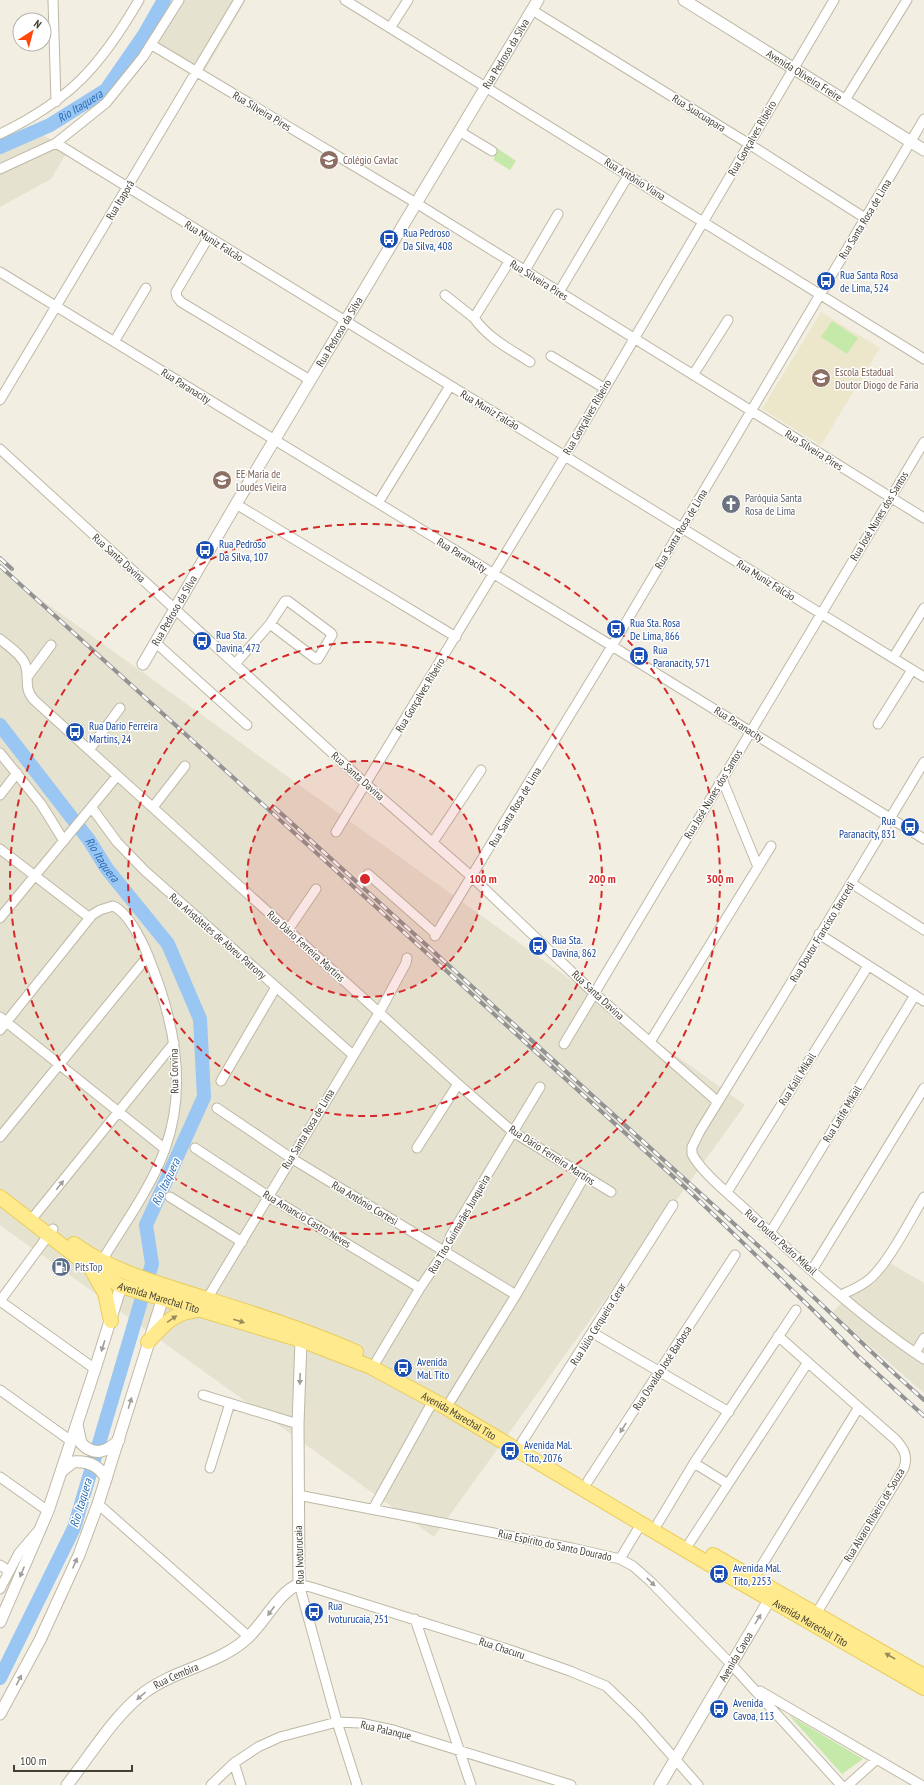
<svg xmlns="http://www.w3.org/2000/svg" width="924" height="1785" font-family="'PT Sans Narrow',sans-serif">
	<rect width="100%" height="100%" fill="#f2efe2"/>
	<path fill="#e6e2d0" d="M166,0h80l-43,74 -59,-36z
		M40,133l28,17 -17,29 -51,28v-55z
		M0,570l745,535 -311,432 -434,-312z
		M890,1263l34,20v68l-3,5 3,2v35l-92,-80 15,-16 28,-14z"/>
	<path fill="#ece6cb" d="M821,312l59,36 -59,97 -59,-36z"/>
	<path fill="#c5e9a8" d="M497,148l19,13 -6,9 -16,-10 1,-11z
		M832,321l26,17 -11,16 -26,-17z
		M789,1715l74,44 -21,15z"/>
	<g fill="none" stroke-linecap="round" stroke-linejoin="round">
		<g stroke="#9ac6f3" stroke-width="14">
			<path id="s1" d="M0,147l50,-22 56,-35 38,-55 20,-35"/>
			<path id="s2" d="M0,725l89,115 18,29 61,75 32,75 4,78 -58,128 6,39 -78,264 -74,150"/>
		</g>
		<defs>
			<path id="minor" d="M53,0l3,102
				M345,0l579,359
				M532,10l217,134 116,74
				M390,28l18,-28
				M152,45l264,158 508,315
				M845,100l62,-100
				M459,131l33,20
				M0,134c70,-34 100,-67 139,-134
				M56,143l868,534
				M0,169l56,-26 50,-40 37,-46 36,-57
				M208,238l-32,54 1,5 4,5 129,78
				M509,262l-35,56c15,21 36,31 56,44
				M0,272l612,374 312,193
				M524,272l34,-58
				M559,292l69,-116
				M445,295l29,23
				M114,342l32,-54
				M551,356l53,32
				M693,375l35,-55
				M0,400l239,-400
				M0,449l366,335 106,93 122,116 124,109
				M378,503l72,-117
				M236,504l220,133
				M0,639c8,7 21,15 25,25 5,14 -2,24 9,36l424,384 55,48 98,60
				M156,643l91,82
				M893,658l31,-50
				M235,664l35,-40 15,-23h3l43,32 1,2 -14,24h-2l-46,-35
				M28,676l23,-31
				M878,724l34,-54
				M89,750l31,-42
				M0,753l41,51 23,37
				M924,762l-141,234 -83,135 -8,16v7c11,20 36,39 53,55 56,53 114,107 179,150
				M722,779l36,88
				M0,795l17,-22
				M153,807l32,-41
				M92,808l25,34 27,28 209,185
				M336,832l229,-376 269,-456
				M433,842l48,-72
				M0,849l90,69
				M368,874l68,60
				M851,883l73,47
				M0,918l117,-142
				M288,930l28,-41
				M819,934l105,67
				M435,936l177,-290 312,-527
				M0,1017l165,132
				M0,1030l92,-115 8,-5 13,-4c17,7 33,43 39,60 22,56 35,123 13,183 -14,39 -42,77 -64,113
				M650,1042l121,-196
				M564,1044l360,-602
				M221,1081l55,-94
				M217,1108l74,50 225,137
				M0,1137l148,-181
				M195,1148l73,48 152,92
				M417,1148l41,-64
				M727,1192l141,-226
				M170,1197l72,45
				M35,1215l139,-172
				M770,1233l145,-238
				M812,1270l112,-182
				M841,1295c11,-5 21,-9 30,-17 19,-18 39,-58 53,-81
				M207,1299l172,-286 27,-50 1,-5
				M0,1301l95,68
				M0,1301l53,-72
				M593,1333l136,79
				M778,1336l118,104c8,9 12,16 8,28l-91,151
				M915,1353l9,-15
				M377,1360l43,-72 25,-37 6,-16 89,-148
				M0,1390l71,51
				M203,1395l95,29
				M451,1400l65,-105 68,-118
				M522,1442l151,-237
				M694,1463l34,21
				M210,1468l20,-65
				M0,1477l48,34
				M588,1481l147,-226
				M298,1495l274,53 48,11 13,7 17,15 81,83 110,121
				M98,1504l151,133
				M373,1509l60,-108
				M658,1523l36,-60 102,-153
				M690,1542l118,-180
				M620,1559l21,-35
				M0,1565l9,6
				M754,1578l105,-171
				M0,1589l19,-36 18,-21
				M415,1619l56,166
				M760,1691l161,94
				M234,1763l7,22
				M211,1785l23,-22 24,-16 22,-10 57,-15 23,1 33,7 178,55
				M357,1785l-20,-63 -38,-138 15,4 199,63 57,20 36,15 32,31 60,68
				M848,1785l29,-26"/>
			<g id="tertiary">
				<path id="s3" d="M684,0l240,150"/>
				<path id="s4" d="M143,664l93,-160 302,-504"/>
				<path d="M77,1425l4,18c13,14 26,9 38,-3"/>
				<path d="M62,1471l11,-9c15,-1 27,4 33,17"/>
				<path d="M0,1622l48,-111 47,-142 26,-83"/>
				<path d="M0,1714l40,-74 39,-85 19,-51 67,-213"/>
				<path id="s5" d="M67,1785c23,-29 48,-71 78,-93 30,-22 70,-27 99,-51 19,-15 33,-48 55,-57l-1,-160 3,-84"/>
				<path id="s6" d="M660,1785l114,-193"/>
			</g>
			<g id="primary">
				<path id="s7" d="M0,1197l91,71 30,18 180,54 70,27 74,40 286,170 193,111"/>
				<path d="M74,1244c40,29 87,40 133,55 51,16 101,32 149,53"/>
				<path d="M93,1272l12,21 6,28"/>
				<path d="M148,1342c16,-18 26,-30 50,-32"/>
				<path d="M713,1555l211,121"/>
			</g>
		</defs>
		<use href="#minor" stroke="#beb8a5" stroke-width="11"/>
		<use href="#tertiary" stroke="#beb8a5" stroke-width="13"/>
		<use href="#primary" stroke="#e9cc5a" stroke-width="16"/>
		<use href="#minor" stroke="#fff" stroke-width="9"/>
		<use href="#tertiary" stroke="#fff" stroke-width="11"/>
		<use href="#primary" stroke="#ffea8e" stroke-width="14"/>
		<defs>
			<path id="rail" d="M0,558l12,11
				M0,566l688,624 128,123 42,43 66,60
				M274,807l511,463 110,104 29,26"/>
		</defs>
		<use href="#rail" stroke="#939393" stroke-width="4"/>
		<use href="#rail" stroke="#fff" stroke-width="2.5" stroke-dasharray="8" stroke-linecap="butt"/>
	</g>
	<defs><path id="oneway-solid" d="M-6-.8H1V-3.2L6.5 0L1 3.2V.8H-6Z"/></defs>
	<g fill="#a29f99">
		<use href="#oneway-solid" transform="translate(60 1185) rotate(-51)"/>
		<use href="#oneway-solid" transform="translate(103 1346) rotate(108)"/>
		<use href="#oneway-solid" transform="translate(300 1379) rotate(92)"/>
		<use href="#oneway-solid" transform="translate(130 1403) rotate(-73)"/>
		<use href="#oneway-solid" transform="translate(623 1428) rotate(123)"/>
		<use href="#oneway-solid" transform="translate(75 1563) rotate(-67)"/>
		<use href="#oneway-solid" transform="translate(22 1572) rotate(113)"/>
		<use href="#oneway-solid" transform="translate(651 1582) rotate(44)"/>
		<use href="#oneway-solid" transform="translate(271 1611) rotate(127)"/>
		<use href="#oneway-solid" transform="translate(758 1619) rotate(-59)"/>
		<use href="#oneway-solid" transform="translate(19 1680) rotate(-63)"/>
		<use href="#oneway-solid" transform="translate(141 1696) rotate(140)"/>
	</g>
	<g fill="#988c5c">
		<use href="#oneway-solid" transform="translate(172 1319) rotate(-34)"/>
		<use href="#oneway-solid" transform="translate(239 1321) rotate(17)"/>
		<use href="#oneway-solid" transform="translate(890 1656) rotate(-150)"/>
	</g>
	<circle cx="365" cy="879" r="118" fill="#d62828" fill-opacity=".12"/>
	<g fill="none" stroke="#d62828" stroke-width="2" stroke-dasharray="7 5">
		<circle cx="365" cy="879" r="118"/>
		<circle cx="365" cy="879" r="237"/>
		<circle cx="365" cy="879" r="355"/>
	</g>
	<defs>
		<symbol id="school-disc" viewBox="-11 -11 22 22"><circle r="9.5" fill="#8d6e63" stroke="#fff"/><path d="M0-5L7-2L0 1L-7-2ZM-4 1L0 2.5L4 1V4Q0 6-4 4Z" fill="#fff"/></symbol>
		<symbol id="bus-disc" viewBox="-11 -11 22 22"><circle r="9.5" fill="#1a4fb4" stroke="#fff"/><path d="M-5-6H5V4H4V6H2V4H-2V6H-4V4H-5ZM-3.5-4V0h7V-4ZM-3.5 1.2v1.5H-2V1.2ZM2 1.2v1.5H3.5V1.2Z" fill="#fff"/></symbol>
		<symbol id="church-disc" viewBox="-11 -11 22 22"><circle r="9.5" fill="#6b7280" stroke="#fff"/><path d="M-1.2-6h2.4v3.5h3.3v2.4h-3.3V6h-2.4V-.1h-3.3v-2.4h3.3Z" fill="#fff"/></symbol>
		<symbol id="fuel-disc" viewBox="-11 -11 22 22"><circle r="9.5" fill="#5c6f8a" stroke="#fff"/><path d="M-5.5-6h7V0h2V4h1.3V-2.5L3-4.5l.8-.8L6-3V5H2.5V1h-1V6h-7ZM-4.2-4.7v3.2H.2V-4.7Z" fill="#fff"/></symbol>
	</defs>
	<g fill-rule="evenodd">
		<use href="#school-disc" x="318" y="149" width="22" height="22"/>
		<use href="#bus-disc" x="378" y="228" width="22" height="22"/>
		<use href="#bus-disc" x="815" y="270" width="22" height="22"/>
		<use href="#school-disc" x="810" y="367" width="22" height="22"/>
		<use href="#school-disc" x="211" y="469" width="22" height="22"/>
		<use href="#church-disc" x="720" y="493" width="22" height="22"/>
		<use href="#bus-disc" x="194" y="539" width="22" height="22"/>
		<use href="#bus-disc" x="605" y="618" width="22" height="22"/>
		<use href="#bus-disc" x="191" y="630" width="22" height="22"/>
		<use href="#bus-disc" x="628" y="645" width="22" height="22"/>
		<use href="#bus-disc" x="64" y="721" width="22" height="22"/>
		<use href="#bus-disc" x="899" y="816" width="22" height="22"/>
		<use href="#bus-disc" x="527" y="935" width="22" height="22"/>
		<use href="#fuel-disc" x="50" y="1256" width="22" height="22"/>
		<use href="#bus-disc" x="392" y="1357" width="22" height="22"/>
		<use href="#bus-disc" x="499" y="1440" width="22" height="22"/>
		<use href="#bus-disc" x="708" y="1563" width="22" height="22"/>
		<use href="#bus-disc" x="303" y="1601" width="22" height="22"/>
		<use href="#bus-disc" x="708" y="1698" width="22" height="22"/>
	</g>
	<g text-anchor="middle" stroke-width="3" stroke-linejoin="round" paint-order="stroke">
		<g font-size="11" fill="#443f33" stroke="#fff">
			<text dy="4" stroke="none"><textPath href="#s4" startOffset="710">Rua Pedroso da Silva</textPath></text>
			<text dy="4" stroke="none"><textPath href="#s3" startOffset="142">Avenida Oliveira Freire</textPath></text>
			<text transform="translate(262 111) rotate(31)" y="4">Rua Silveira Pires</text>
			<text transform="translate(699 113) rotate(32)" y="4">Rua Suacuapara</text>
			<text transform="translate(752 138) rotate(-60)" y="4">Rua Gonçalves Ribeiro</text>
			<text transform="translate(635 179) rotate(32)" y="4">Rua Antônio Viana</text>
			<text transform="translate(120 200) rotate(-59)" y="4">Rua Itaporâ</text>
			<text transform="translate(865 219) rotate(-59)" y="4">Rua Santa Rosa de Lima</text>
			<text transform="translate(214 241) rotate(32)" y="4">Rua Muniz Falcão</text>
			<text transform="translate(539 280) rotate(32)" y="4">Rua Silveira Pires</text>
			<text dy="4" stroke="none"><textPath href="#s4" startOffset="386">Rua Pedroso da Silva</textPath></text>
			<text transform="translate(186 386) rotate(32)" y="4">Rua Paranacity</text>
			<text transform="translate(490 410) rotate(31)" y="4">Rua Muniz Falcão</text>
			<text transform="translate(587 417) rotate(-60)" y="4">Rua Gonçalves Ribeiro</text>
			<text transform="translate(814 450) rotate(32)" y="4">Rua Silveira Pires</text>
			<text transform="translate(879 516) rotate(-59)" y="4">Rua José Nunes dos Santos</text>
			<text transform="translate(681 529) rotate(-59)" y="4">Rua Santa Rosa de Lima</text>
			<text transform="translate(462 555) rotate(31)" y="4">Rua Paranacity</text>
			<text transform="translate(119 558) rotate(42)" y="4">Rua Santa Davina</text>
			<text transform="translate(766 580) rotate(32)" y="4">Rua Muniz Falcão</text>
			<text dy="4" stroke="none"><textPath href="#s4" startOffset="62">Rua Pedroso da Silva</textPath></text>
			<text transform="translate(420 695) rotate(-59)" y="4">Rua Gonçalves Ribeiro</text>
			<text transform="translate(739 724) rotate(32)" y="4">Rua Paranacity</text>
			<text transform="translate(358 776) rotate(42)" y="4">Rua Santa Davina</text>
			<text transform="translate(713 794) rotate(-59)" y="4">Rua José Nunes dos Santos</text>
			<text transform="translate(515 807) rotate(-59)" y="4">Rua Santa Rosa de Lima</text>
			<text transform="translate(822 932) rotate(-59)" y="4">Rua Doutor Francisco Tancredi</text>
			<text transform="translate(218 936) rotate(41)" y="4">Rua Aristóteles de Abreu Patrony</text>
			<text transform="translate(306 946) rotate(42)" y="4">Rua Dário Ferreira Martins</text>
			<text transform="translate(598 995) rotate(43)" y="4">Rua Santa Davina</text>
			<text transform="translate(174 1071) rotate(-91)" y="4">Rua Corvina</text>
			<text transform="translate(797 1079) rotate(-58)" y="4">Rua Kalil Mikail</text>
			<text transform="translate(842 1114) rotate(-59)" y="4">Rua Latife Mikail</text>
			<text transform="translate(308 1129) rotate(-59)" y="4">Rua Santa Rosa de Lima</text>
			<text transform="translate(552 1155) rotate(33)" y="4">Rua Dário Ferreira Martins</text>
			<text transform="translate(365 1203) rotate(31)" y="4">Rua Antônio Cortesi</text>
			<text transform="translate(307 1219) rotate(31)" y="4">Rua Amancio Castro Neves</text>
			<text transform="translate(459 1224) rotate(-60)" y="4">Rua Tito Guimarães Junqueira</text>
			<text transform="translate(781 1242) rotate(42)" y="4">Rua Doutor Pedro Mikail</text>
			<text dy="4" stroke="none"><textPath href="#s7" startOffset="190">Avenida Marechal Tito</textPath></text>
			<text transform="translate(598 1324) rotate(-58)" y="4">Rua Júlio Cerqueira Cerar</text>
			<text transform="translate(662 1368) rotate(-57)" y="4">Rua Osvaldo José Barbosa</text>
			<text dy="4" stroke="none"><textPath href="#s7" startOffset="514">Avenida Marechal Tito</textPath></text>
			<text transform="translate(874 1515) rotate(-59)" y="4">Rua Alvaro Ribeiro de Souza</text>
			<text transform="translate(555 1545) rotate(12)" y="4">Rua Espírito do Santo Dourado</text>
			<text transform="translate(299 1555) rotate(-92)" y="4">Rua Ivoturucaia</text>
			<text dy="4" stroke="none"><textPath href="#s7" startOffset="922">Avenida Marechal Tito</textPath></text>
			<text transform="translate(502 1648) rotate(18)" y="4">Rua Chacuru</text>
			<text dy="4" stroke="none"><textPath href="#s6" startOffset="149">Avenida Cavoa</textPath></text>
			<text dy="4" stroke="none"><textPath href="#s5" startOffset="157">Rua Cembira</textPath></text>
			<text transform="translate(386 1730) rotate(13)" y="4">Rua Palanque</text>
		</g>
		<g font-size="11" fill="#785e54" stroke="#fff" text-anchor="start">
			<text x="343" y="164">Colégio Cavlac</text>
			<text x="835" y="376">Escola Estadual<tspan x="835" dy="13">Doutor Diogo de Faria</tspan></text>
			<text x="236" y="478">EE Maria de<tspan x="236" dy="13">Loudes Vieira</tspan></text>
		</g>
		<g font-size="11" fill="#164399" stroke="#fff" text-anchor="start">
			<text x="403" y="237">Rua Pedroso<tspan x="403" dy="13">Da Silva, 408</tspan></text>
			<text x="840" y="279">Rua Santa Rosa<tspan x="840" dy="13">de Lima, 524</tspan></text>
			<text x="219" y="548">Rua Pedroso<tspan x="219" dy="13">Da Silva, 107</tspan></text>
			<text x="630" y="627">Rua Sta. Rosa<tspan x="630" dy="13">De Lima, 866</tspan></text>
			<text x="216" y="639">Rua Sta.<tspan x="216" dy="13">Davina, 472</tspan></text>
			<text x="653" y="654">Rua<tspan x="653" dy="13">Paranacity, 571</tspan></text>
			<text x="89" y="730">Rua Dario Ferreira<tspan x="89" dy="13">Martins, 24</tspan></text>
			<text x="896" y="825" text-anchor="end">Rua<tspan x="896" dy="13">Paranacity, 831</tspan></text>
			<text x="552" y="944">Rua Sta.<tspan x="552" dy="13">Davina, 862</tspan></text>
			<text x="417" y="1366">Avenida<tspan x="417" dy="13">Mal. Tito</tspan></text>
			<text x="524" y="1449">Avenida Mal.<tspan x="524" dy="13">Tito, 2076</tspan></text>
			<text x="733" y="1572">Avenida Mal.<tspan x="733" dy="13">Tito, 2253</tspan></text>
			<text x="328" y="1610">Rua<tspan x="328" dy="13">Ivoturucaia, 251</tspan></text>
			<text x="733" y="1707">Avenida<tspan x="733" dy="13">Cavoa, 113</tspan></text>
		</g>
		<g font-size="11" fill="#5b616d" stroke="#fff" text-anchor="start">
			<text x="745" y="502">Paróquia Santa<tspan x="745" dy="13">Rosa de Lima</tspan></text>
		</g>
		<g font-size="11" fill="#4e5e75" stroke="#fff" text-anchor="start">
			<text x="75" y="1271">PitsTop</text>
		</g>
		<g font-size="12" font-style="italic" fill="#286bb4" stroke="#fff">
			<text dy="4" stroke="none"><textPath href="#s1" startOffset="90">Rio Itaquera</textPath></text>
			<text dy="4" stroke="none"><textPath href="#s2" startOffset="169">Rio Itaquera</textPath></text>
			<text transform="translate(166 1182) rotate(-65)" y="4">Rio Itaquera</text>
			<text transform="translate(81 1503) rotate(-73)" y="4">Rio Itaquera</text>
		</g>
	</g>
	<circle cx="365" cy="879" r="6" fill="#d62828" stroke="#fff" stroke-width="2"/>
	<g font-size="12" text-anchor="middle" font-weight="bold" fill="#d62828" stroke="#fff" stroke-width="3" stroke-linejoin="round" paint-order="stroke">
		<text x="483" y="883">100 m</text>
		<text x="602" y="883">200 m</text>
		<text x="720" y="883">300 m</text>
	</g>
	<g transform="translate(32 32) rotate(36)"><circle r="19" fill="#ffffff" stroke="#b4b2ad"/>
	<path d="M0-3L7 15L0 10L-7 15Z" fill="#ff490c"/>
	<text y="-6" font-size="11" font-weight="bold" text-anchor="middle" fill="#443f33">N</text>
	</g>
	<path d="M14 1765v6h118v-6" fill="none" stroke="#443f33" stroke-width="2"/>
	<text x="20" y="1765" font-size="12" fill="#443f33" stroke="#ffffff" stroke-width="3" paint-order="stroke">100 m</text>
</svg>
